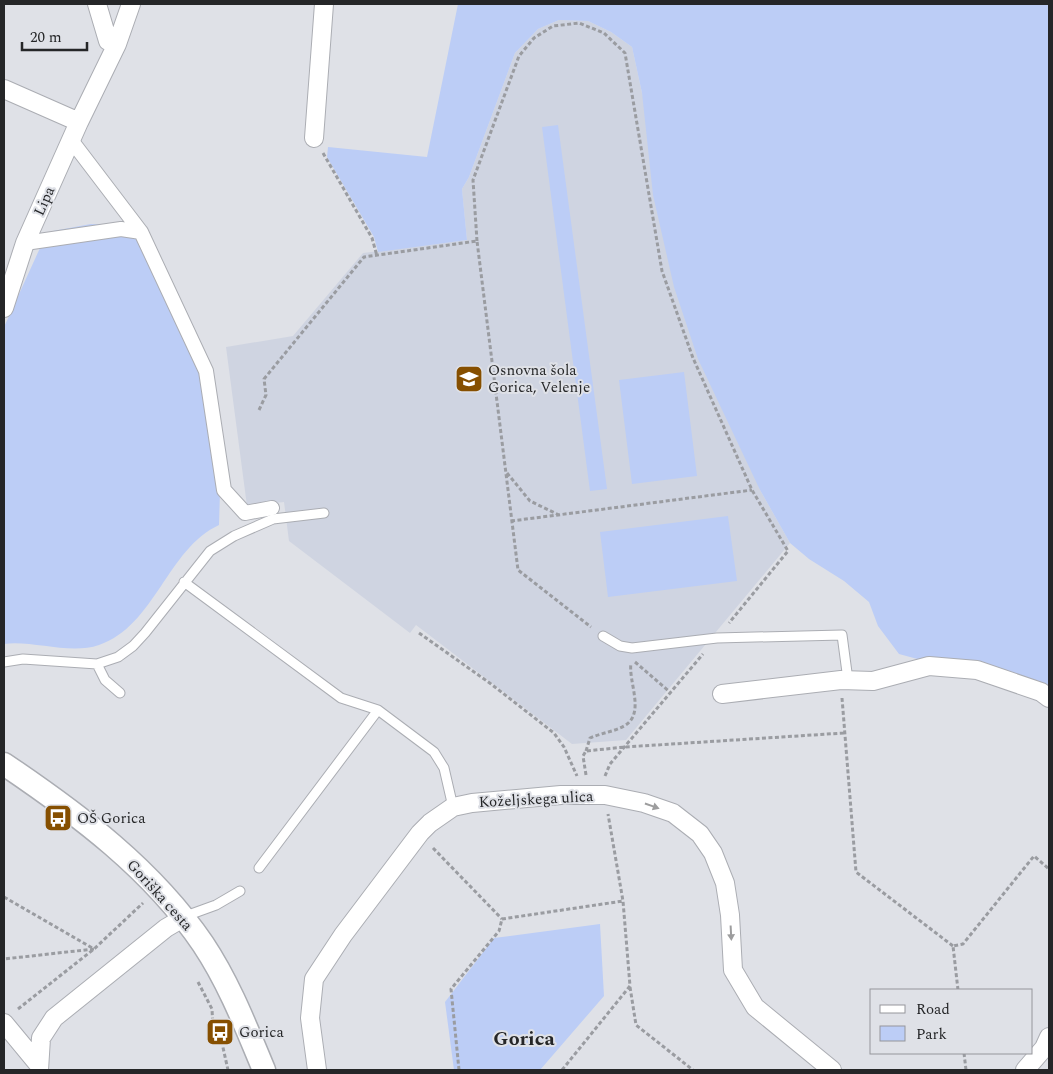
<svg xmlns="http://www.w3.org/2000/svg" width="1053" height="1074" font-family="Spectral,serif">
	<rect width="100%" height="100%" fill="#dfe1e7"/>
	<path fill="#cfd4e1" d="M559,20l29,1 23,11 21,15 10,46 118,397 30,53 -164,197 -54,4 -156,-119 -6,8 -121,-92 -5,-39 -37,4 -21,-159 67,-11 70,-83 104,-13 -5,-51 7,-12 46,-124 23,-24z"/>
	<path fill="#bccdf6" d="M458,4h591v681l-59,-15 -54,-6 -37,-10 -21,-28 -9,-24 -25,-21 -35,-22 -19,-16 -30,-53 -62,-131 -24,-72 -21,-92 -11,-102 -10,-46 -21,-15 -23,-11 -29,-1 -21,9 -23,24 -46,124 -7,12 5,51 -89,12 -4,-15 -47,-80 1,-10 99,10z
		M558,125l49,364 -17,2 -48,-364z
		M91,224l29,1 17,3 61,131 22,133 -1,33c-52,24 -64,101 -120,120 -29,10 -67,-5 -95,-1v-317l36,-79 8,-13 5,-4z
		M684,372l13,104 -65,8 -13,-104z
		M728,516l9,65 -129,16 -8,-65z
		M600,924l4,72 -64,74h-86l-9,-68 49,-64z"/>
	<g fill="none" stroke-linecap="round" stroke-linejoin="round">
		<defs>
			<path id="service" d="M184,582l157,116 37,12 56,42 10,16 9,39
				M603,636l17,10 12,2 85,-10 125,-3 6,45
				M4,662l19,-3 74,5 21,-7 15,-11 12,-13 65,-82 24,-15 39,-17 51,-6
				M97,664l8,16 15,13
				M259,868l119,-158
				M183,917l33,-12 24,-14"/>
			<path id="pedestrian" d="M71,140l70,92
				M25,243l96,-14 20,3 65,139 18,119 21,23 27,-5"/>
			<path id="minor" d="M97,4l11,37 9,3
				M4,89l75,33
				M314,138l10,-134
				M4,308l21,-65 54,-121 38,-78 14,-40
				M722,694l119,-14 32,1 56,-15 48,4 64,22 8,6
				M4,1023l34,41
				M39,1070l2,-32 13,-20 112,-90 17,-10
				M317,1070l-7,-52 4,-39 29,-44 77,-102 10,-10 23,-16 19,-4 89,-8h44l39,8 29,10 27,21 13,19 12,30 5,32 3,55 22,37 77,63
				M1025,1070l19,-22 5,-11"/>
			<path id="tertiary" d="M4,764c74,50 148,105 199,180 26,39 43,83 61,126"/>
		</defs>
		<use href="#service" stroke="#abadb3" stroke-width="11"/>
		<use href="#pedestrian" stroke="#abadb3" stroke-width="16"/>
		<use href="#minor" stroke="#abadb3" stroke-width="20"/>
		<use href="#tertiary" stroke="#abadb3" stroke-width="25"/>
		<path stroke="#9a9ca1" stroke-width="3" stroke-dasharray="4 2.5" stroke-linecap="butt" d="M323,153l49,85 5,18
			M477,241l-4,-61 46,-124 15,-18 19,-12 26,-3 25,10 21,20 37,218 31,87 59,132 36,61 -59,72
			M259,410l7,-15 -2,-16 100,-122 113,-16 41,329 73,57
			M507,473l23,28 29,14
			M511,521l241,-31
			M419,633l72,51 63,49 10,14 13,29
			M635,662l36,31
			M842,698l14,174 97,74
			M586,751l4,-13c11,-5 23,-6 34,-12 22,-12 4,-44 7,-63
			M586,775l-3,-19 3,-5 39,-4 219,-14
			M605,776l5,-12 93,-110
			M433,848l69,71
			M4,897l90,52 -90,10
			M198,982l14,27 1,19 9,15 6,27
			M630,987l6,38 57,45
			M958,990l-5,-44 10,-2 71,-88 15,13
			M18,1009l76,-60 49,-46
			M964,1053l2,17
			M459,1070l-8,-81 48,-58 3,-12 121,-18
			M562,1070l68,-84 -7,-85 -15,-87"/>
		<use href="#service" stroke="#fff" stroke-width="9"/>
		<use href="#pedestrian" stroke="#fff" stroke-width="14"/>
		<use href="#minor" stroke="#fff" stroke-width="18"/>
		<use href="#tertiary" stroke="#fff" stroke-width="22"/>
	</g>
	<defs><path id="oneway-solid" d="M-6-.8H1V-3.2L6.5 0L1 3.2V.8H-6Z" transform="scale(1.25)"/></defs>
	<g fill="#9d9d9e">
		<use href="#oneway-solid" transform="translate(652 806) rotate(19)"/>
		<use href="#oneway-solid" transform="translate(731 933) rotate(87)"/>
	</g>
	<defs>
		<symbol id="school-square" viewBox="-11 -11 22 22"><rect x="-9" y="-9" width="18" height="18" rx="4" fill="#864f00" stroke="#dfe1e7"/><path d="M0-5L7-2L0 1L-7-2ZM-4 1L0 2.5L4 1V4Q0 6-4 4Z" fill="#fff"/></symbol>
		<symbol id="bus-square" viewBox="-11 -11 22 22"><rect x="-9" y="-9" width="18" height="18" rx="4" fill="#864f00" stroke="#dfe1e7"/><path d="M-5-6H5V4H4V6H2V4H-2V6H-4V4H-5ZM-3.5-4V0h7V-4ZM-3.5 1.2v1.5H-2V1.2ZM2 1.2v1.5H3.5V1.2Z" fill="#fff"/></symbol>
	</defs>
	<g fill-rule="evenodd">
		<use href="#school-square" x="453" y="363" width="32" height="32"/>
		<use href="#bus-square" x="42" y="802" width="32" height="32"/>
		<use href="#bus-square" x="204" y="1016" width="32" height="32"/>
	</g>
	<g text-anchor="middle" stroke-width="4" stroke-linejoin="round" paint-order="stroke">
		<g font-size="15" fill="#252628" stroke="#dfe1e7">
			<text transform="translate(44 201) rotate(-66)" y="5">Lipa</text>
			<text transform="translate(536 799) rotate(-3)" y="5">Koželjskega ulica</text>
			<text transform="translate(160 895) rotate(48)" y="5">Goriška cesta</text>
		</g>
		<g font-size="15" fill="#252628" stroke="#dfe1e7" text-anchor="start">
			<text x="488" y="375">Osnovna šola<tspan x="488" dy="17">Gorica, Velenje</tspan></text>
			<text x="77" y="823">OŠ Gorica</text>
			<text x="239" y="1037">Gorica</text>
		</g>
		<g font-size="20" font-weight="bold" fill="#252628" stroke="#dfe1e7">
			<text x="524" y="1045">Gorica</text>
		</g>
	</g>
	<rect width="1053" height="1074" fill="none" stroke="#252628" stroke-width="10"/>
	<rect x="870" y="989" width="162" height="65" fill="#dfe1e7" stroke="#95969b"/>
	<rect x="880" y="1005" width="25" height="8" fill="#ffffff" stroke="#95969b"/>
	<text x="916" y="1014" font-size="15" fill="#252628">Road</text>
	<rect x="880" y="1026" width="25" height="15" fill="#bccdf6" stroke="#95969b"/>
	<text x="916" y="1039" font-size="15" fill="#252628">Park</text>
	<path d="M22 42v8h65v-8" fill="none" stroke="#252628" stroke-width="2.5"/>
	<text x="30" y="42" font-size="15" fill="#252628" stroke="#dfe1e7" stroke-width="4" paint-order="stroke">20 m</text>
</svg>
